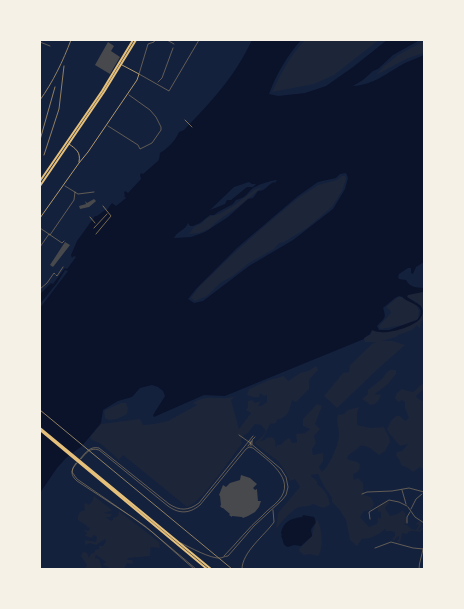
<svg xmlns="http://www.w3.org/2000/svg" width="464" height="609" font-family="Barlow,sans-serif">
	<rect width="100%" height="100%" fill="#14213d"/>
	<path fill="#1d2539" d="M305,40h74l-45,35 -20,9 -42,8c9,-18 18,-37 33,-52z
		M424,41v12l-16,5 -32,17 8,-9 14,-11z
		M342,176h3l1,3 -4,12 -10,16 -25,21 -23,14 -5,1 -5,6 -25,14 -16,13 -13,7 -13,13 -12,5 -4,-3 8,-11 33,-32 29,-26 37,-31 20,-13 19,-5z
		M261,187l-1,2 -22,18 -19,13 -10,9 -10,4 -10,1 5,-7 8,-4 6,-6 11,-3 14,-8 21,-16z
		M424,291v30l-1,-1 -2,2 -1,7 -3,-4 -5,5 -14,5 -2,2 -14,4h11l12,4 -26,23 -42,40 -13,-12 19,-23 6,-1 1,-7 22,-21 4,-2h-11l-1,-4 7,-4 1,-4c13,6 36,-3 47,-10l4,-10 -5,-7 -11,-6 1,-2z
		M398,297h4l14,7 3,7 -1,8 -15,6 -22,4 -2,-2 1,-2 11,-12 -1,-3 -3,-2v-2z
		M316,366l2,4 -9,10v9l-13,13 -4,-2c-3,10 -2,16 -15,20l-1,3 -6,1 -7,14 -3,3 5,-1 1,-2 6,-1 3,3 1,8 1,-3h3l7,-6 3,-1 1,4 3,1 3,-1 -1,-8 9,-1 5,-4 -7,-3v-7l14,-15 5,2 -7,18 5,5 -6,7 2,7 -4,6 1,6 10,-2v8l-4,6 3,5c7,-5 17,-28 17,-37 0,-7 -3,-13 -1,-20l6,-1 4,-4 11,-3 -2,6v12l14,3 13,-1 5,10 1,5 -5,9 -6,4c-7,-5 -11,-10 -19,-9 -4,5 -10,6 -13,12 4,4 9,2 13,6 0,6 -2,9 -7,10l1,6 4,-2 5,5 1,12 7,2 3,7 -3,6 -7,1 -4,6 9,10 8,-3 1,-4v-3l3,2v-6l-1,-2 -2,1v-5l10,-7 1,3 -4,5 5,8c4,-1 10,-2 12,-6l4,4 -1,2 2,3v3l-3,3h3l4,4 5,1 3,-5 -1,-1 -2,1v-1l3,-3 3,3 -4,6h1l5,-3 -4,5c-5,-1 -11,-3 -13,2l-5,-1 -2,10 -4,-2 3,-2v-3l-3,2 -2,3 -2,-2 3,-3v-4l-4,-1h-5l-1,-2c-6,6 -15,10 -23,10l-5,7 -7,-6 -4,-20 -7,-11 -7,-7v-4l-8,-12 -6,-12 -7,1v1l6,5v3c8,6 11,10 13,21l-7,3 -10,-4c-6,4 -10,1 -16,4 -8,5 -16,14 -21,21l2,-16 22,-26 -5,-8 -5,2 -5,-10 -7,-10 -24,-18 8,-6 4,-6 -5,-6 -6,-1 -7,9 -4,2 -3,5 1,4c-13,15 -39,58 -55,63l-64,-52 -4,5 -18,-16 -9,-4 -2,-3 11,-13 39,-5 3,6 11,-1 14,-3 29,-16 -4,-2c11,-7 16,-5 29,-5 4,1 8,-1 12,-1l-3,3 8,29 12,-16 -5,-3 2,-3v-6l4,-1 3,3 6,-2 -3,5h3l6,-4v-7l-3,1 -4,-3 -1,4h-6l-6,-2 2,-6 20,-9 15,-4 4,5 12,-8 8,-2z
		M390,370h6v4l-8,10 -13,10 6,1 -2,5 -4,4 -5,1 -3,-3 -5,-3 6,-5v-4l15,-12 3,-5z
		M424,383v6l-8,7 1,2 6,3 1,-1v69l-4,-2 -7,5 -5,-4 -7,-3 -1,-4 -4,-6 1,-3 5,-1 6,-7 -8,2 -11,-13 -2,-4 4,-8 5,-5h4l5,5 4,-3 -4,-10v-6l-3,-2 -4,2 -3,-4 2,-5 5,-4c17,6 10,1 22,-6z
		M121,403h5l2,5 -1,6 -10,5 -8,1 -4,-2 -1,-6 3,-3z
		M94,496l18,14 -1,1 -7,2 8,1 -2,3h-4l5,4 2,-1v-2l5,-2 1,-5 44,34 -4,-2 1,5 -9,-1 -1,3v6l-22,2 -1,2h5l1,2 -1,2 -5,-1 -3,6h-13c-3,-3 -6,-2 -8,-5l3,-2 -10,-7 -1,3 4,1 3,9h-14l-3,1 2,-4 -6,-9 2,-4 4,1 2,5 2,-4 4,-2v-2l4,-1v-3h4l3,-5 -1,-2 -9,6 -6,-2 -5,2v-5l11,2 1,-5 -1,-1 -3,-1 -1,3 -7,-2 2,-3 -4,-4 5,2 2,-2v-2l-2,1 -1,-2 -9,-6v-4l2,-4 5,-2 -1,-5 2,-2 3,2 4,-5z
		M317,519c5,8 7,30 1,37l-8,-2 -6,1 -4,-3 -1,-3 13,-13c1,-6 3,-11 5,-17z"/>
	<path fill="#0b132b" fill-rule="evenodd" d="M252,40h49c-14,16 -25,35 -32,54l9,2 27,-3 21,-7 27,-19 34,-27h33l-27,15 -15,14 -5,2 -10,9 -10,6c21,-1 35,-14 52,-23 6,-3 13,-5 19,-8v207l-8,5 -3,7 -2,-1v-5h-3l-9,6 -1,3 1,2 7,1c4,8 11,7 18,8v3l-1,1 -15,3 -1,2 14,9c2,4 2,8 0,11 -4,9 -32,17 -41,15 -3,0 -5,-1 -8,-2l-2,4 -6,4v1l-139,57 -21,-1 -50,22 -1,-2 12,-19 -2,-5 -5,-4 -6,-2 -12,3 -8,9 -14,4 -15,9 -2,13 -19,23 -16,12 -9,10 -17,25v-185l28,-37 -3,-1 -8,13 -17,21v-10l11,-11 2,1 12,-16 2,1 9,-12 -2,-1 -2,2 -1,-3 6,-14 18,-25h2l8,-6 1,1 6,-8 4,3 10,-8 -2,-2 1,-1 -1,-2 1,-2 3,2 13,-14 -1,-4 1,-2 2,1 15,-13 1,-2 1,-6c8,-5 15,-12 19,-21l5,-2c28,-29 51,-54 68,-90zM346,173l2,5 -3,11 -12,20 -40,31 -44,26 -46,35 -9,2 -6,-4 8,-10 41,-41 61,-52 20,-14 18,-4 4,-4zM277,180l-2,3 -1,-1c-6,2 -8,9 -16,9l-5,7 -5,1 -20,18 -23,15 -14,5 -17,1c3,-7 12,-8 14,-15l2,3h3l7,-3 10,-8h4l4,-3 15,-8 3,-4c10,-2 11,-7 17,-12 7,-4 16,-7 24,-8zM249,182l3,2h4l-3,3h-6l-16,13h-4l-2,4 -15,6 24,-23zM399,296c7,2 1,0 7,4 9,5 21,7 11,20l-28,10h-10l-2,-4c7,-8 10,-7 6,-18l12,-10z
		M303,515l11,2c4,8 -1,7 -3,13 0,2 1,4 1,6l-11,10 -7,-1 -6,2c-6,-2 -4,-6 -7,-11l1,-1 -1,-2c2,-11 10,-15 21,-16z"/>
	<path fill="#48494c" d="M108,42l6,4 -3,5 9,6 -10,17 -15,-9z
		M94,199l2,2 -1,1 -6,5 -9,2 -1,-3 7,-2 -1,-3 2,2z
		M65,242l5,3 -17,22 -3,-2z
		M241,475l9,3 7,6 -4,4 2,2 2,-1v1l1,11h3l-2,6 -4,5 -7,4 -5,2 -1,-1 -10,-1v1l-3,-2 1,-1 -7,-6h-1l-2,-2 1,-1 -1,-9 -1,-1 4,-10 3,2 4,-4 10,-3z"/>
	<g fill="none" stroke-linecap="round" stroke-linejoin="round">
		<path stroke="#e5c07b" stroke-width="0.5" d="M185,120l7,7
			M90,217l5,6
			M94,228l13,-14
			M96,234l15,-18 -8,-10"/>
		<path stroke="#b1986c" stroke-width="0.5" d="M56,275l1,1 6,-9
			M40,289l7,-6 7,-10 1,1"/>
		<path stroke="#b1986c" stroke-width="0.5" d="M155,40l-1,2 -6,2 -9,30 30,17 30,-51
			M167,40l7,4
			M40,42l10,4
			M158,82l4,-4 11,-30
			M108,126l30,19 2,4 12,-6 9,-13v-3l-5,-10 -6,-7 -21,-15
			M65,186l13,8 16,-2
			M40,228l22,15 2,-2
			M50,235l24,-35 1,-8
			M40,247l9,-13
			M250,441l1,5
			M252,444v-4l3,-3
			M248,446l4,-5
			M80,459c6,-7 10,-13 19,-11l70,56c11,7 19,7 30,-1l54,-67
			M81,459c5,-6 9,-12 18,-9l69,56c11,8 21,8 32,-1l46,-56 3,-2 4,1c14,12 44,31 26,52 -5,6 -12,10 -17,16 -14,12 -25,27 -38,40
			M76,463c-5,7 -6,12 1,18l55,36 20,15 42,37
			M77,463l-4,5 -1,4 5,7 68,47 51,43
			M402,490l4,14
			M362,494l5,-2 25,-1 17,-3 15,4
			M408,507l7,10 9,6
			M411,509l5,-10 6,-5
			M370,519l-1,-7 20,-12 10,2 8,4
			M407,523v-6l3,-5
			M181,543c8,4 30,16 39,15 2,0 5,-2 8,-2l26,-30 28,-26 4,-5 2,-8 -2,-10 -5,-8 -32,-27 -10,-7
			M375,548l16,-6 22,6 11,1
			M242,569c0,-17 23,-34 32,-47l-1,-12
			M419,569c0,-7 3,-13 4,-20"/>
		<path stroke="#b1986c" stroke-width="1" d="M69,144c7,5 12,8 10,18
			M40,218l39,-55 9,-11 49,-72 2,-6 -17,-9"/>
		<path stroke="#e5c07b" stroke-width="2" d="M40,428l171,141
			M40,430l167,139"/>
		<path stroke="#e5c07b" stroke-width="2" d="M40,181l62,-90 31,-51
			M40,186l64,-94 32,-52"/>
		<path stroke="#918062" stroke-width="1" d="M40,100c13,-18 23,-39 31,-60
			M40,140l15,-53
			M44,155l15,-46 5,-43
			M40,410l192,159"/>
	</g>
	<rect width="464" height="609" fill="none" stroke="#f6f1e7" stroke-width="82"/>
</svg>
